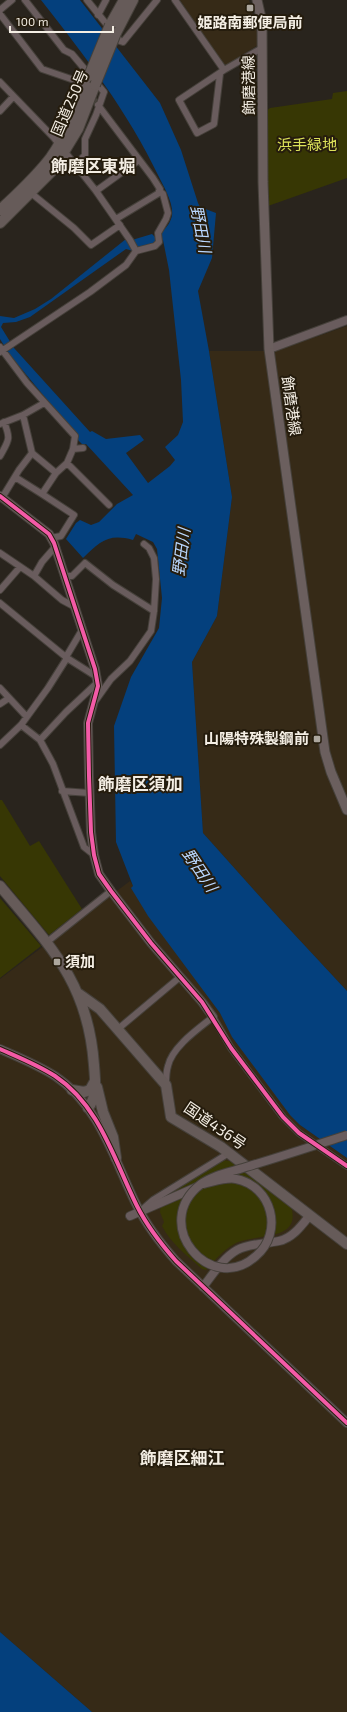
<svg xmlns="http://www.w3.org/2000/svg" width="347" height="1712" font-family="'Exo 2','Noto Sans JP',sans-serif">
	<rect width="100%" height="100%" fill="#29241d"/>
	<path fill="#362a17" d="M180,0h69l8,32 1,13 -30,19h-5z
		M347,326v665l-67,-72 -77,-86 -11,-171 25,-46 15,-119 -23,-146h66z
		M130,881l90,132 12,24 68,88 47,33v554h-255l-92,-80v-653z"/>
	<path fill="#373704" d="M347,91v87l-79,28 -2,-95 4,-3 62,-9 1,-6z
		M0,800h2l28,46 9,-5 43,68 -33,26 -49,-59z
		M0,898l41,48 -41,32z
		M223,1160l12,2 56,44c11,36 -34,27 -55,37 -13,7 -21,17 -30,27l-4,-1c-14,-13 -31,-25 -40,-43l2,-4 -4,-10 2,-15z"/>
	<path fill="#04407d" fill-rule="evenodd" d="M41,0h39l80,103 21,47 17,53 2,4 16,6 -4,45 -14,33 11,60 23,146 -15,119 -25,46 11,171 77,86 67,72v167l-47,-33 -10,-10 -58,-78 -12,-24 -72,-97 -17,-28 2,-2 -17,-44 -2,-116 17,-49 28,-49 3,-30 -5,-49 -4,-7 -17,-8 -3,6c-25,-7 -33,2 -50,18l-17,-19 10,-16 4,-3 11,5 8,-3 18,-18 16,-9 -47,-51 -3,1 -5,-5 -1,-4 -67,-81 -10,-16v-23l14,2 21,-9 16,-10 75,-60 6,1 20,-6 3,3c6,-4 14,-11 16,-18 5,-12 -7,-32 -12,-42 -31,-65 -74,-121 -118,-177zM163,240l6,30 12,110 2,42 -5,13 -13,12 10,13 -5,6 -22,17 -22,-30 18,-13 -4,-5 -34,4 -14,-8 -2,1 -76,-84 -13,-21 2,-4 13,-1 14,-5 96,-68 7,2 21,-8 1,-2z
		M0,1632l92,80h-92z"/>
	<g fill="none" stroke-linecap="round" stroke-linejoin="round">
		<path stroke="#47423b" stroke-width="6" stroke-dasharray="6 3" stroke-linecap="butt" d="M74,80l23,23"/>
		<defs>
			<path id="minor" d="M25,0l39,50 8,4 32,38 -8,23 -11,24v16l-10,10
				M87,0l33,41 3,1 34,-42
				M175,0l49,70
				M0,10l12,-10
				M0,14l42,55 32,11
				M98,15l8,-15
				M220,74l-6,50 -17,9 -18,-33 45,-30 38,-22
				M0,82l54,56 42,53 34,49 6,11
				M98,105l55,73 7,11 -1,4 -43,26
				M0,111l13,-14
				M96,191l43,-31
				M31,193l43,35 17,17 29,-20
				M0,347l27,36 48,53 -2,13 -6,14 -11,10 -14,21
				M0,352l90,-60 36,-27 10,-14 19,-5 4,-4 -1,-9 8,-14 2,-6 -5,-19 -4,-3
				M0,424l23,-9 21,-12
				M73,449l10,-1
				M32,453l24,20
				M0,456c9,-16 11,-17 4,-34
				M67,463l42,42
				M15,477l27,17 32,21 -13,21 -10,2
				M2,498l17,-28 13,-17 -9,-38
				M0,553l34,23 28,24 13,7
				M34,576l8,-14 13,-15
				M64,576h8l13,-13 28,22 41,26
				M0,590l20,-23
				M0,603l67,55 30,19
				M66,657l16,-27
				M0,688l26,28
				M96,700l15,-21 19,-18 21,-30 3,-20 2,-32 -2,-21 -5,-10 -5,-4
				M0,704l9,-6
				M21,725l19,15 13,24 31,83 10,8
				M40,740l26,-28 32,-30
				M0,745l21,-20 27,-37 19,-30
				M62,791l27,2
				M47,942l64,-51
				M118,1029l62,-52
				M166,1085c0,-6 0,-13 2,-19 4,-19 30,-37 45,-49l18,31 52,69 16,16 48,33
				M144,1208l9,-8 76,-47"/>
			<path id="tertiary" d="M269,349l78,-29
				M0,496l49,38 5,9 41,126 3,17 -10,37 1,53 2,56 3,23 5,19 12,17 40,52 51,59 11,15
				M0,1049c18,8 38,16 55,27 45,30 59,84 82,130 10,20 24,38 39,55l171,162
				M130,1216l69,-30
				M203,1287c10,-13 20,-29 34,-37 13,-7 29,-6 42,-9 14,-3 23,-16 31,-26"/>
			<path id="secondary" d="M257,0l5,22 1,160 6,167 56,403 6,20 16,38"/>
			<path id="trunk" d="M110,25l14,-25
				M116,33l17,-33
				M0,210c18,-17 36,-33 51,-53 17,-24 27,-54 38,-81
				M0,223l53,-53 25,-41 17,-44
				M0,886c50,60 88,96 94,179 1,15 4,31 -6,43
				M79,994l21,15 66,76 5,32 50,30 126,97
				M97,1087l6,25 10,25 3,21
				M72,1090l12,2 6,-2 5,-9"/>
		</defs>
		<use href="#minor" stroke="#45403a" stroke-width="8"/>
		<use href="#tertiary" stroke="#45403a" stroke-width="10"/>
		<use href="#secondary" stroke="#45403a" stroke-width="11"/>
		<use href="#trunk" stroke="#45403a" stroke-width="12"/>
		<use href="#minor" stroke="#695c5d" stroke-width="6"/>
		<use href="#tertiary" stroke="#695c5d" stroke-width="8"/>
		<use href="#secondary" stroke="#6b5f5e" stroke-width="9"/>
		<use href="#trunk" stroke="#665b59" stroke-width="10"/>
		<defs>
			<path id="tertiary-bridge" d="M203,1184c10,-2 23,-7 33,-5 36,7 48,53 20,77 -45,41 -107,-32 -55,-72 12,-9 30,-12 45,-17 34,-10 67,-21 101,-32"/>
			<path id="trunk-bridge" d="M89,76l21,-51
				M95,85l21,-52"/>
		</defs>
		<use href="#tertiary-bridge" stroke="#45403a" stroke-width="10" stroke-linecap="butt"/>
		<use href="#trunk-bridge" stroke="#45403a" stroke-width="12" stroke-linecap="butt"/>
		<use href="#tertiary-bridge" stroke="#695c5d" stroke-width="8"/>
		<use href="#trunk-bridge" stroke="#665b59" stroke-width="10"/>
		<defs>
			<path id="cycleway" d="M0,496l49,38 5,9 41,126 3,17 -10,37 1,53 2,56 3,23 5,19 12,17 40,52 51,59 29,46 52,69 16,16 48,33
				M0,1049c18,8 38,16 55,27 45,30 59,84 82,130 10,20 24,38 39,55l171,162"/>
		</defs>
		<use href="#cycleway" stroke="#251c0d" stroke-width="6"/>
		<use href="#cycleway" stroke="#f35aa7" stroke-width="4"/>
	</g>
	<g fill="#ada79e" stroke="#251c0d" stroke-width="1.5">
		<rect x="246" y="4" width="8" height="8" rx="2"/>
		<rect x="313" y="735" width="8" height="8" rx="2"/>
		<rect x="53" y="958" width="8" height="8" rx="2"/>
	</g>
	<g text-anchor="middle" stroke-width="4" stroke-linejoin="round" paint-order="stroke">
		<g font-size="15" font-weight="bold" fill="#f4eee4" stroke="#251c0d">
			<text x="250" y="28">姫路南郵便局前</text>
			<text x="309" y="744" text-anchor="end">山陽特殊製鋼前</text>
			<text x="65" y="967" text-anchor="start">須加</text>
		</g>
		<g font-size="15" fill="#f4eee4" stroke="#251c0d">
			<text transform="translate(249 85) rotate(-91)" y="5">飾磨港線</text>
			<text transform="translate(70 103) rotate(-67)" y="5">国道250号</text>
			<text transform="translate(291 406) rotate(82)" y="5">飾磨港線</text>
			<text transform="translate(215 1126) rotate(34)" y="5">国道436号</text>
		</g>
		<g font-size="15" fill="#dce159" stroke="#251c0d">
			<text x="307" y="150">浜手緑地</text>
		</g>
		<g font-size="16" font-style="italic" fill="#b9d7fe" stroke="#251c0d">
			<text transform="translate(201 229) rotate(79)" y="6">野田川</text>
			<text transform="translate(181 552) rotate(-83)" y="6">野田川</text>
			<text transform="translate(200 870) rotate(56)" y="6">野田川</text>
		</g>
		<g font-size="17" font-weight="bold" fill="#f4eee4" stroke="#251c0d">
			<text x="93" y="172">飾磨区東堀</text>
			<text x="140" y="790">飾磨区須加</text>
			<text x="182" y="1464">飾磨区細江</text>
		</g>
	</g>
	<path d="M10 26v6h103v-6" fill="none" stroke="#f4eee4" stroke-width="2"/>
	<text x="16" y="26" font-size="12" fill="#f4eee4" stroke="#251c0d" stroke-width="3" paint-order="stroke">100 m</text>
</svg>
